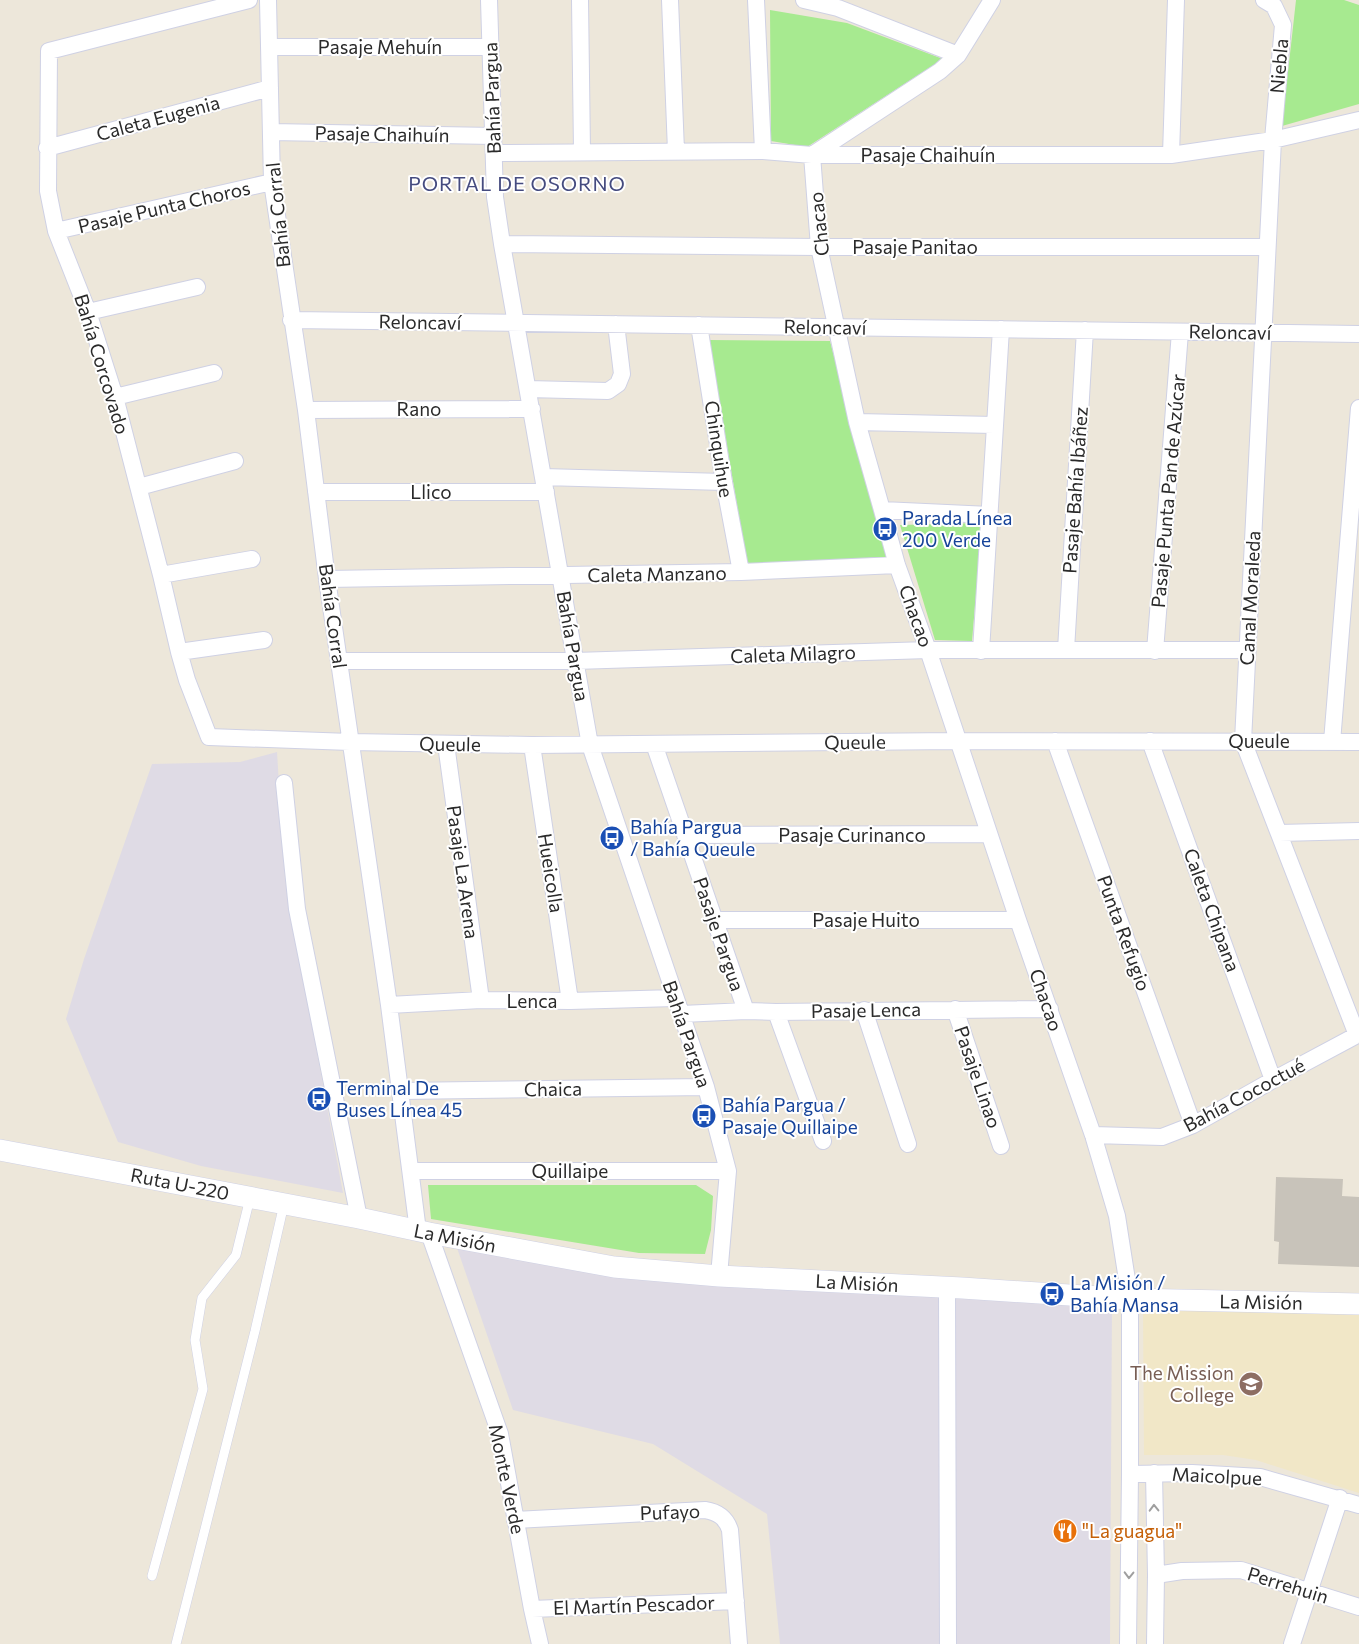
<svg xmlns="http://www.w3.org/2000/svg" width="1359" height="1644" font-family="Commissioner,sans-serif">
	<rect width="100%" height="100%" fill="#ede7da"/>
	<path fill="#dfdbe5" d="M277,752l8,129 58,312 -142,-27 -83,-24 -52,-123 18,-60 68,-195 88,-2z
		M456,1245l656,59 -2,340h-330l-13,-130 -114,-70 -140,-34z"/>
	<path fill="#f1e7c7" d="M1143,1308l216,6v179l-103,-33 -33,-5h-79z"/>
	<path fill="#a7ea90" d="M1296,0h48l15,5v99l-77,22z
		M770,10l77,13 96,36 -136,88 -36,-6z
		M709,340l121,1 57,216 -140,7z
		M982,523l-10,118 -37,-1 -35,-115z
		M428,1185h268l17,11 -2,34 -6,24 -66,-1 -208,-34z"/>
	<path fill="#c8c3ba" d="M1276,1177l67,2 -1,17 17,1v70l-81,-3 1,-22 -5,-1z"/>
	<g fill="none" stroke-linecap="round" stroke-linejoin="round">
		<defs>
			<path id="service" d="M152,1576l51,-187 -8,-49 7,-42 34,-43 14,-57
				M176,1644l79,-313 29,-127"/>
			<path id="minor" d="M249,0l-200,51 -1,140 8,40 32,81 27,85 46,178 18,77 8,28 22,57 141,5 182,3 425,-4 402,1
				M268,0l4,182 34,228 21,169 62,426 29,226
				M489,0l6,197 7,47 88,501 116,342 22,84 -9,105
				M580,0l2,151
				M670,0l6,151
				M756,0l7,151
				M804,0l34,8 120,47
				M992,0l-34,55 -18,16 -128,84 7,92 38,175 25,88 15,55 31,85 90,270 75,215 24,81 13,83v175l-2,170
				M1264,0l10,6 9,19 -10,115 -30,601 114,294
				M269,47h222
				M271,132l223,4
				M47,148l223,-60
				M494,153l269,-2 49,4h359l102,-15 86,-20
				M1171,155l5,-155
				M56,231l216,-49
				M502,244l317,3h448
				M88,312l109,-25
				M291,320l1068,14
				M699,325l25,157 17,90
				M528,389l80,2 10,-7 4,-10 -6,-50
				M115,397l99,-24
				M306,410l226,-1
				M857,422l137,3
				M543,477l181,5
				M139,487l96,-26
				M316,492h230
				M882,510l108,5
				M161,575l91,-16
				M327,579l414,-7 156,-7
				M1066,650l19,-320
				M981,651l20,-322
				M1155,651l25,-319
				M179,652l85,-12
				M339,661h236l353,-11h319
				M1055,741l138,384
				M1150,741l123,339
				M1332,742l27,-334
				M446,744l35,256
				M654,744l92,267
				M532,745l38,256
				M284,783l13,126 62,309
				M1279,833l80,-2
				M685,835l304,-1
				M714,920h304
				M389,1005l92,-5 89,1 105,-3
				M955,1009l46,137
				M864,1010l44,134
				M776,1012l47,129
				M682,1014l64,-3 30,1 274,-3
				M400,1091l306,-4
				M1093,1135l69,2 31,-12 80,-45 86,-46
				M411,1171h317
				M429,1233l71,201 32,175 8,35
				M947,1287l1,357
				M1154,1473l2,102 -1,69
				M1130,1474l62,-1 68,4 99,28
				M515,1520l190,-10c13,2 21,8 25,20l9,114
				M1156,1575l26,-4 59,-1 118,37
				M532,1609l204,-8
				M1292,1644l48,-146"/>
			<path id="tertiary" d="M0,1150l359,68 70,15 185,34 105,9 243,12 168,11 229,5"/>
		</defs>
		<use href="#service" stroke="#cfd1e4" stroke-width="10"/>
		<use href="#minor" stroke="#cfd1e4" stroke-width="18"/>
		<use href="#tertiary" stroke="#cfd1e4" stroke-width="22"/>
		<use href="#service" stroke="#fff" stroke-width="9"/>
		<use href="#minor" stroke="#fff" stroke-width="16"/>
		<use href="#tertiary" stroke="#fff" stroke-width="21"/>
	</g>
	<defs><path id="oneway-chevron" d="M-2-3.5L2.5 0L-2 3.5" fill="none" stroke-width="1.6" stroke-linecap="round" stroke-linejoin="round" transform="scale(1.25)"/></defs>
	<g stroke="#9f9f9f">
		<use href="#oneway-chevron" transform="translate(1154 1508) rotate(-91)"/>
		<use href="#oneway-chevron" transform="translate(1129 1575) rotate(91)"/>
	</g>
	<defs>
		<symbol id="bus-disc" viewBox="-11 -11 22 22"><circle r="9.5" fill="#1a4fb4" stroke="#fff"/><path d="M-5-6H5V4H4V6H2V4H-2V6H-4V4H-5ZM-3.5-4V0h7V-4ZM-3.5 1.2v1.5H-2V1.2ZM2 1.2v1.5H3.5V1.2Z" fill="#fff"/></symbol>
		<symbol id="school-disc" viewBox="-11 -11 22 22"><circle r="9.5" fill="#8d6e63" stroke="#fff"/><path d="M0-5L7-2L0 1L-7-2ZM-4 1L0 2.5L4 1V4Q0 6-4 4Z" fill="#fff"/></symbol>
		<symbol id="restaurant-disc" viewBox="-11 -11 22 22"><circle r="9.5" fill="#e8710a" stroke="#fff"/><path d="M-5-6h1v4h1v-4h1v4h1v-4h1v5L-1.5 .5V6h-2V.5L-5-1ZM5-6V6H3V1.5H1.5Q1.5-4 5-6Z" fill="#fff"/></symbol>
	</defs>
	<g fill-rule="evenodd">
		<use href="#bus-disc" x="871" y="515" width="28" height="28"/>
		<use href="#bus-disc" x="598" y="824" width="28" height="28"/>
		<use href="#bus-disc" x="305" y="1085" width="28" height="28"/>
		<use href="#bus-disc" x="690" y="1102" width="28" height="28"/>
		<use href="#bus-disc" x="1038" y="1280" width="28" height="28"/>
		<use href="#school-disc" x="1237" y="1370" width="28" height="28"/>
		<use href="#restaurant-disc" x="1051" y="1517" width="28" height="28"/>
	</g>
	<g text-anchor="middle" stroke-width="4" stroke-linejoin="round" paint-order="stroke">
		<g font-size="19" fill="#2a2a2a" stroke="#fff">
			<text x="380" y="54">Pasaje Mehuín</text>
			<text transform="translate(1279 66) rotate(-85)" y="7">Niebla</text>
			<text transform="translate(492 98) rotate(-92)" y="7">Bahía Pargua</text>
			<text transform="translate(158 118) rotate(-15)" y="7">Caleta Eugenia</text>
			<text transform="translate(382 134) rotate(1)" y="7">Pasaje Chaihuín</text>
			<text x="928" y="162">Pasaje Chaihuín</text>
			<text transform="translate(164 207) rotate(-13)" y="7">Pasaje Punta Choros</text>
			<text transform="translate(278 215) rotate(-96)" y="7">Bahía Corral</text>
			<text transform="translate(819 224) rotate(-96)" y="7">Chacao</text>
			<text x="915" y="254">Pasaje Panitao</text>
			<text transform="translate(420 322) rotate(1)" y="7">Reloncaví</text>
			<text transform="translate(825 327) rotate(1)" y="7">Reloncaví</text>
			<text transform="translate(1230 332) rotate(1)" y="7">Reloncaví</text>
			<text transform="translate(102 364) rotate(73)" y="7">Bahía Corcovado</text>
			<text x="419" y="416">Rano</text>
			<text transform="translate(719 449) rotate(81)" y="7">Chinquihue</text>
			<text transform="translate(1075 490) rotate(-86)" y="7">Pasaje Bahía Ibáñez</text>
			<text transform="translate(1168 491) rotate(-85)" y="7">Pasaje Punta Pan de Azúcar</text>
			<text x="431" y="499">Llico</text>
			<text transform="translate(657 574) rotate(-1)" y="7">Caleta Manzano</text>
			<text transform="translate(1250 598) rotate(-87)" y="7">Canal Moraleda</text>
			<text transform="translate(333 616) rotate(82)" y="7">Bahía Corral</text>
			<text transform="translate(916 616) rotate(70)" y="7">Chacao</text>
			<text transform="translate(573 646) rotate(80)" y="7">Bahía Pargua</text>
			<text transform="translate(793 654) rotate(-2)" y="7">Caleta Milagro</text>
			<text x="1259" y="748">Queule</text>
			<text transform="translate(855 742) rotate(-1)" y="7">Queule</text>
			<text transform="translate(450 744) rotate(1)" y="7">Queule</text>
			<text x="852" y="842">Pasaje Curinanco</text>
			<text transform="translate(463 872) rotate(82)" y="7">Pasaje La Arena</text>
			<text transform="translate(551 873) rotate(81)" y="7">Hueicolla</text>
			<text transform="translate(1212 910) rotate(70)" y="7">Caleta Chipana</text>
			<text x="866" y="927">Pasaje Huito</text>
			<text transform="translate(1124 933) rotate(70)" y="7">Punta Refugio</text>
			<text transform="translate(719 934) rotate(71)" y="7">Pasaje Pargua</text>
			<text transform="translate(1046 1000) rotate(71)" y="7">Chacao</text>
			<text x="532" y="1008">Lenca</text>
			<text transform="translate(866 1010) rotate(-1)" y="7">Pasaje Lenca</text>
			<text transform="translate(687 1034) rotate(71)" y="7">Bahía Pargua</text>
			<text transform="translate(978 1077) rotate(71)" y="7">Pasaje Linao</text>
			<text transform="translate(553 1089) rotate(-1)" y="7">Chaica</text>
			<text transform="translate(1244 1095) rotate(-28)" y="7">Bahía Cococtué</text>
			<text x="570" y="1178">Quillaipe</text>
			<text transform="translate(180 1184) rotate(11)" y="7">Ruta U-220</text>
			<text transform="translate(455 1238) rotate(11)" y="7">La Misión</text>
			<text transform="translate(857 1283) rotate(3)" y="7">La Misión</text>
			<text transform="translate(1261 1302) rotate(1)" y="7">La Misión</text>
			<text transform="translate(1217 1476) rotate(3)" y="7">Maicolpue</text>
			<text transform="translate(507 1479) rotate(78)" y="7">Monte Verde</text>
			<text transform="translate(670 1512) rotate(-2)" y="7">Pufayo</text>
			<text transform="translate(1288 1585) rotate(17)" y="7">Perrehuin</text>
			<text transform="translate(634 1605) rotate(-2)" y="7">El Martín Pescador</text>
		</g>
		<g font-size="19" fill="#164399" stroke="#fff" text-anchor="start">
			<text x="902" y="525">Parada Línea<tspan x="902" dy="22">200 Verde</tspan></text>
			<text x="630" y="834">Bahía Pargua<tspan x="630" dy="22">/ Bahía Queule</tspan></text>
			<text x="336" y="1095">Terminal De<tspan x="336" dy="22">Buses Línea 45</tspan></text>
			<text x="722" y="1112">Bahía Pargua /<tspan x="722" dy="22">Pasaje Quillaipe</tspan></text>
			<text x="1070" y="1290">La Misión /<tspan x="1070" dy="22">Bahía Mansa</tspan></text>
		</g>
		<g font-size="19" fill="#785e54" stroke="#fff" text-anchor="end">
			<text x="1234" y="1380">The Mission<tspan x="1234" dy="22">College</tspan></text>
		</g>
		<g font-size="19" fill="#c56008" stroke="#fff" text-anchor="start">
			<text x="1082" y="1538">"La guagua"</text>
		</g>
		<g font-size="20" letter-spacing="1" fill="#454b7f" stroke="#fff">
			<text x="517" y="191">PORTAL DE OSORNO</text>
		</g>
	</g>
</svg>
